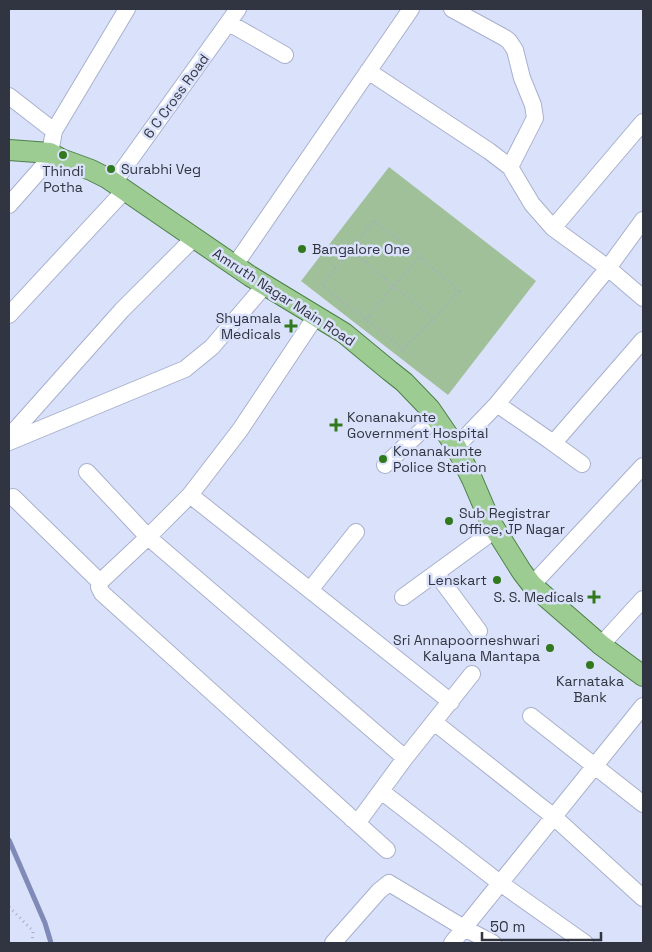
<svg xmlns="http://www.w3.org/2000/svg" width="652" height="952" font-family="'Space Grotesk',sans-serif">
	<rect width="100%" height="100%" fill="#dae1fa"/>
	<path fill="#a0c099" d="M389,167l147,114 -88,114 -147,-114z"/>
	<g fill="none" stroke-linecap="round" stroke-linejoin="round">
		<path stroke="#7f8ab6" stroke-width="5" d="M9,840l36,83 6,20"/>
		<defs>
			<path id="minor" d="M452,9l53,29 4,3 6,9 7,28 11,27 2,13 -25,49
				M229,23l56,32
				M368,71l121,80 21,16 22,37 21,24 55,40 35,30
				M9,96l45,35
				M114,182l124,-173
				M9,205l37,-42 4,-10 4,-22 73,-122
				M553,228l90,-106
				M235,265l176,-256
				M9,315l116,-125
				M316,316l-76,114 -50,65 -42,42 -48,45 -1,5 3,6 285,257
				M497,404l52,36h3l5,-1 86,-99
				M9,437l113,-127 72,-72
				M549,440l33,24
				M9,442l176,-73 27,-22 53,-62
				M456,447l41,-43 111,-136 35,-48
				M385,465l51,-48
				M87,472l61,65 257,221
				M190,495l261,207
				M13,497l87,85
				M436,573l43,58
				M532,585l111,-119
				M310,590l46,-58
				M403,597l92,-67
				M601,645l42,-46
				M531,716l112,88
				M434,722l120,95 89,81
				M381,791l119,92 85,60
				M352,819l6,1 3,-2 44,-60 67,-84
				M333,943l46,-52 10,-8 75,45 -12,15
				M493,943l-29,-15 179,-222"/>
			<path id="major" d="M9,150l41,3 11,6 30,11 16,8 143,98 94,57 46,38 14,11 26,27 26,38 16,32 18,42 32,51 10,13 69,60 42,31"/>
		</defs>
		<use href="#minor" stroke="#a8b0ce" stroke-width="18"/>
		<use href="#major" stroke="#4d8148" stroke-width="22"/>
		<path stroke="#a7adc2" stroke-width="3" stroke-dasharray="1 4" stroke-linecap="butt" d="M374,221l46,36 39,34 -25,28 -31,30 -81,-64z
			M351,249l42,37 41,33
			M366,320l27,-34 27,-29
			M9,907l24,24 -1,12"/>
		<use href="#minor" stroke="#fff" stroke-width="16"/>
		<use href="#major" stroke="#9dcc93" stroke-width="20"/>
	</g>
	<g fill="#30791e" stroke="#dae1fa" stroke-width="2">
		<circle cx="63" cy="155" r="5"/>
		<circle cx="111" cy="169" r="5"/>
		<circle cx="302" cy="249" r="5"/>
		<path d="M288.5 318.5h5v5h5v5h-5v5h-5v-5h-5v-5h5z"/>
		<path d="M333.5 417.5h5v5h5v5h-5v5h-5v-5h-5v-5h5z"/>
		<circle cx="383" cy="459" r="5"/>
		<circle cx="449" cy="521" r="5"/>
		<circle cx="497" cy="580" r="5"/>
		<path d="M591.5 589.5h5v5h5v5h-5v5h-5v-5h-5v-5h5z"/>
		<circle cx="550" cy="648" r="5"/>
		<circle cx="590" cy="665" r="5"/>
	</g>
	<g text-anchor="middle" stroke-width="5" stroke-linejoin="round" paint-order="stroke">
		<g font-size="14" fill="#313541" stroke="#dae1fa">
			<text transform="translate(176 96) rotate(-54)" y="5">6 C Cross Road</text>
			<text transform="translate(284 297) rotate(33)" y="5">Amruth Nagar Main Road</text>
		</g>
		<g font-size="14" fill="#313541" stroke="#dae1fa" text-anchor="start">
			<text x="121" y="174">Surabhi Veg</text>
			<text x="63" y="176" text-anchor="middle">Thindi<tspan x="63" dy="16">Potha</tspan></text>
			<text x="312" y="254">Bangalore One</text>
			<text x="281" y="323" text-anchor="end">Shyamala<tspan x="281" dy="16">Medicals</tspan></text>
			<text x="347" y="422">Konanakunte<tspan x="347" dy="16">Government Hospital</tspan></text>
			<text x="393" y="456">Konanakunte<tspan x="393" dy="16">Police Station</tspan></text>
			<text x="459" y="518">Sub Registrar<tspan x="459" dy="16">Office, JP Nagar</tspan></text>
			<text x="487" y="585" text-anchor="end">Lenskart</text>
			<text x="584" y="602" text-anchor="end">S. S. Medicals</text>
			<text x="540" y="645" text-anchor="end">Sri Annapoorneshwari<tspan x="540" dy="16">Kalyana Mantapa</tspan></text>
			<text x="590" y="686" text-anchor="middle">Karnataka<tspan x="590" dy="16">Bank</tspan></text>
		</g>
	</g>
	<rect width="652" height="952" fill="none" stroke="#313541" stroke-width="20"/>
	<path d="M482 932v8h119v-8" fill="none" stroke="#313541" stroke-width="2.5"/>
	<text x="490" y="932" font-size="15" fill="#313541" stroke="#dae1fa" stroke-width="4" paint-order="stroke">50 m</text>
</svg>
